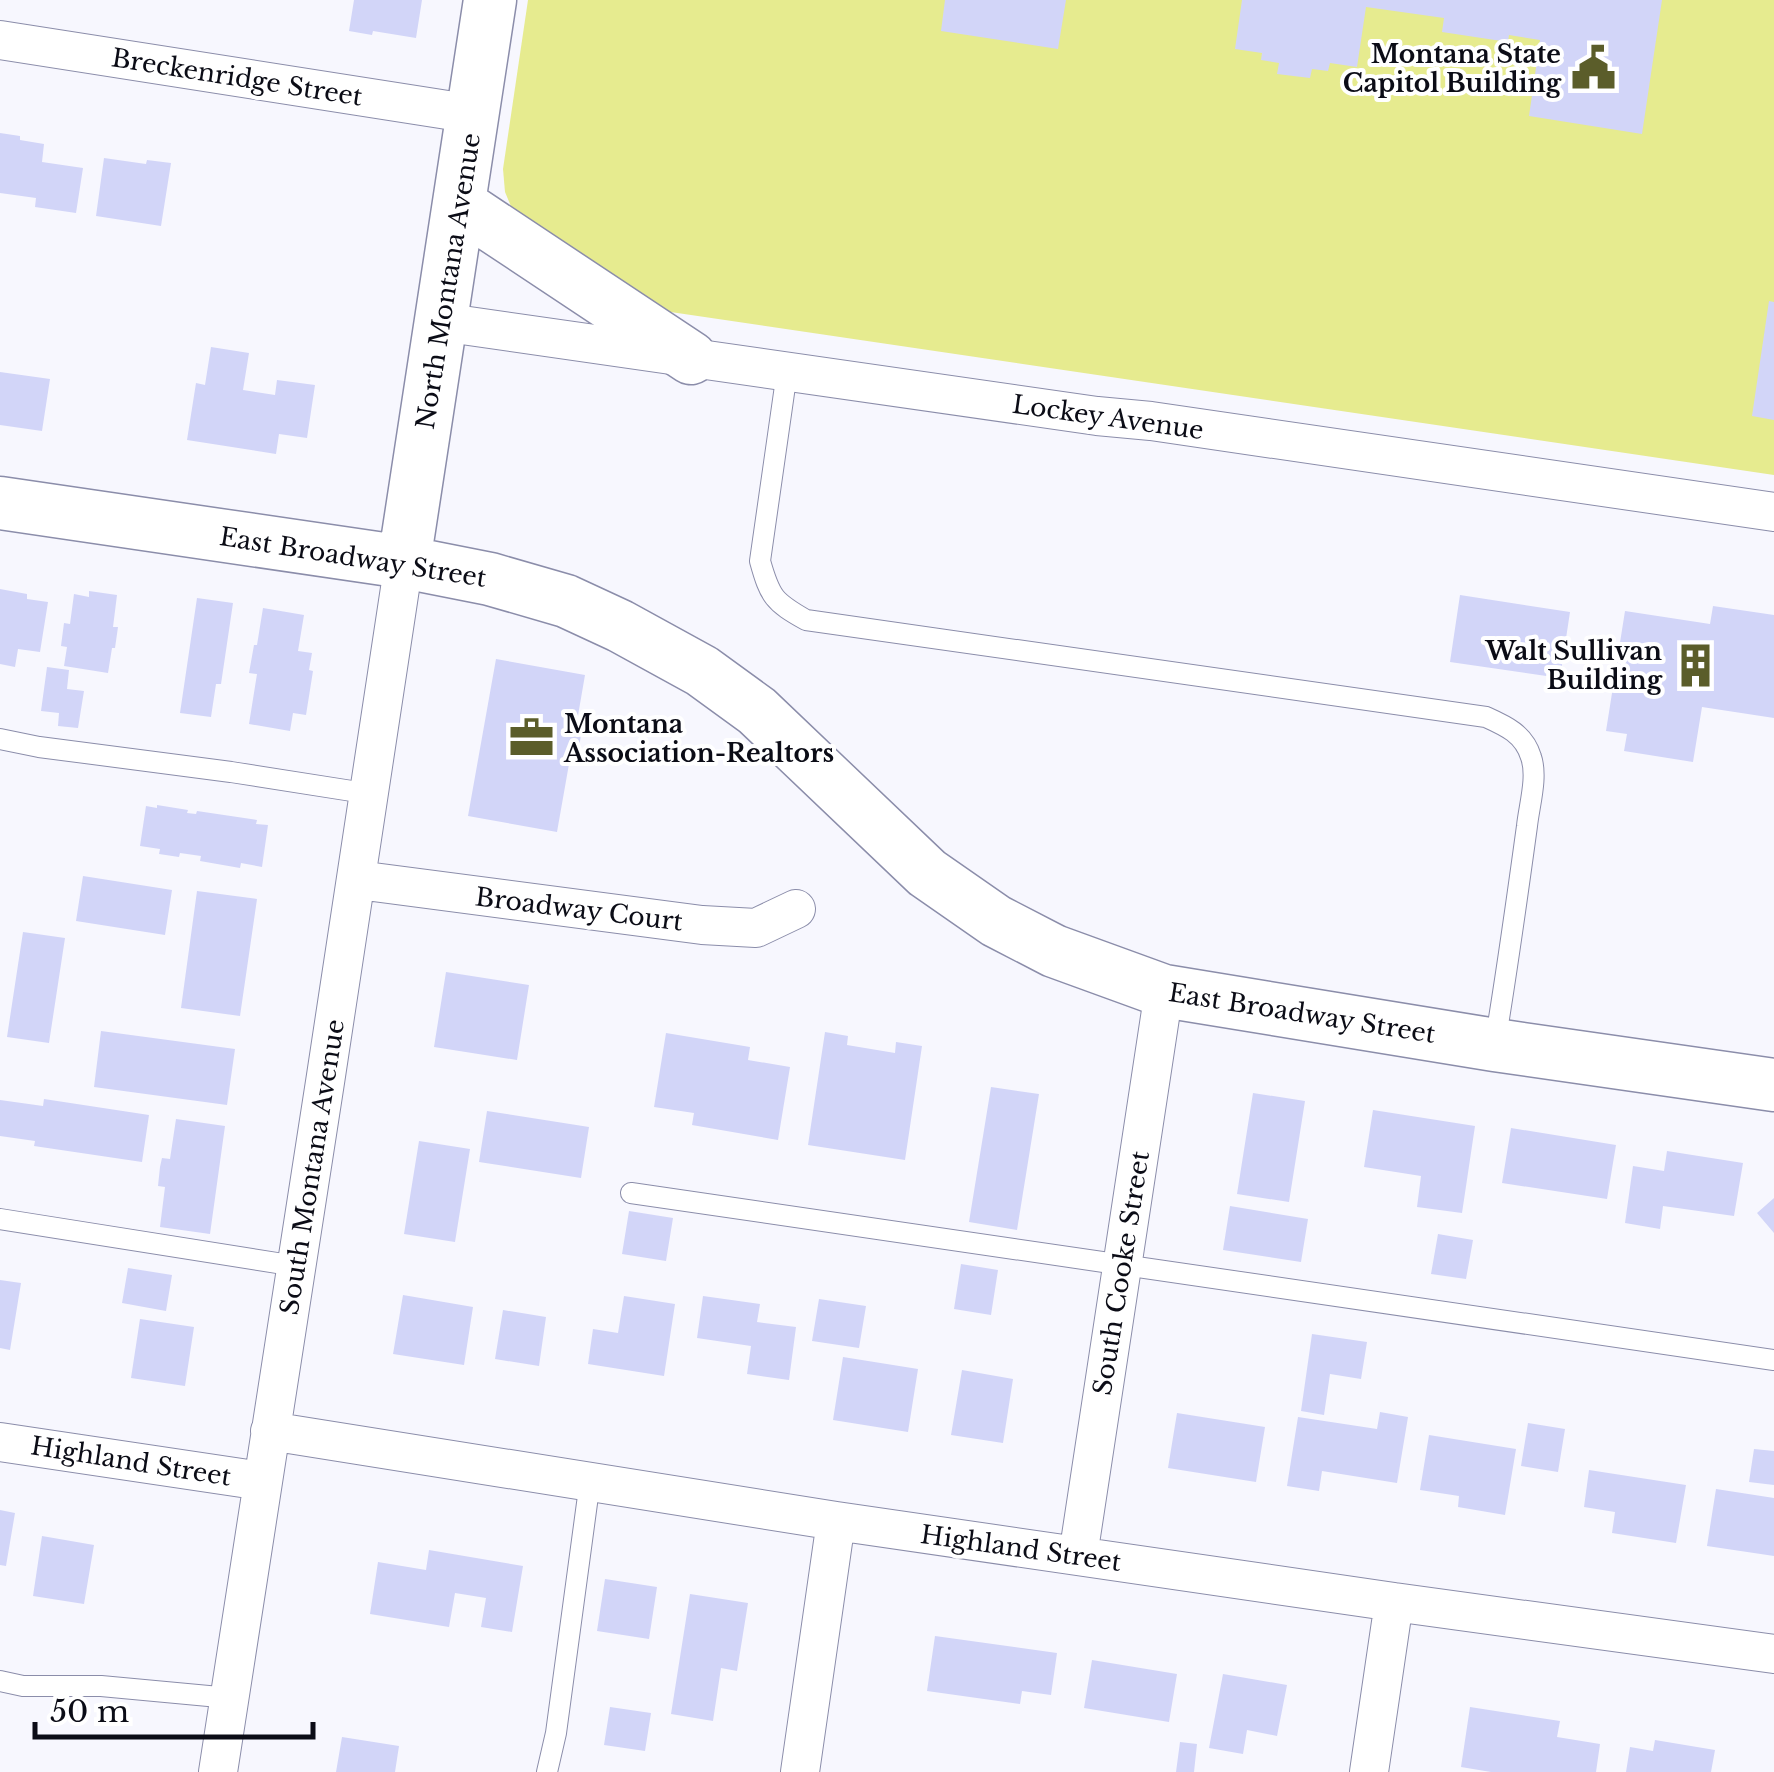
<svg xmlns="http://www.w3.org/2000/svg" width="1774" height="1772" font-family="'Libre Baskerville',serif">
	<rect width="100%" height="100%" fill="#f7f7fe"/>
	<path fill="#e6eb8f" d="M528,0h1246v475l-1117,-165 -139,-87 -13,-31 -2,-23z"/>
	<path fill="#d2d5f8" d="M354,0h68l-6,38 -43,-7 -1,4 -23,-4z
		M945,0h121l-8,49 -117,-18z
		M1242,0h420l-20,134 -113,-18 11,-76 -31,-5 -1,7 -66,-10 2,-14 -78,-11 -9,60 -27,-4 -2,8 -16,-2 -2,9 -33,-4 2,-11 -18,-3 1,-7 -27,-4z
		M0,133l20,3v4l24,4 -2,18 41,6 -7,45 -41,-6 1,-9 -36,-5z
		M104,158l42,6 1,-4 24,3 -10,63 -65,-10z
		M1769,301l5,1v118l-22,-4z
		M211,347l38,6 -6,37 32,5 2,-15 38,5 -8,53 -28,-4 -3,20 -89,-14 9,-57 9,2z
		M0,372l50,7 -8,52 -42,-6z
		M0,589l27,5v5l21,3 -8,50 -22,-3 -3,18 -15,-3z
		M89,591l28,4 -4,32h5l-3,21h-3l-4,25 -44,-7 3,-19 -6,-1 3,-23 6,1 4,-30 15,3z
		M1460,595l110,17 -10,66 -110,-16z
		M197,598l36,5 -12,81h-5l-5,33 -31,-4z
		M1713,606l61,9v103l-72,-11 -9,55 -69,-11 3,-17 -21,-3 19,-120 85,13z
		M263,608l41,7 -6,36 14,2 -3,17 4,1 -7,44 -13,-2 -3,18 -41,-7 8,-50 -8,-1 5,-28h3z
		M496,659l89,16 -9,52 6,1 -3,20 -7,-1 -15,85 -89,-16z
		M47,667l22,3 -2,19 17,2 -6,37 -20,-2 1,-13 -18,-2z
		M157,805l31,5 -1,3 9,1 1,-3 60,9 -1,4 12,1 -6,42 -21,-4 -1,5 -40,-7 1,-5 -21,-3 -1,4 -20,-3 1,-5 -20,-3 6,-40 11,2z
		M83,876l89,14 -7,45 -89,-14z
		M197,891l60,8 -17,117 -59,-8z
		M23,932l42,6 -16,105 -42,-6z
		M446,972l83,13 -12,75 -83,-13z
		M101,1031l134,18 -8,56 -133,-18z
		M825,1032l23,4 -1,9 48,8 1,-11 26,4 -17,114 -97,-15z
		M666,1033l84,14 -2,13 42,7 -12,73 -86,-15 2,-12 -40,-6z
		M991,1087l48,7 -22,136 -48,-8z
		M1253,1093l52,8 -16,101 -52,-8z
		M44,1099l105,16 -7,47 -108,-16 1,-5 -35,-5v-36l43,6z
		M1373,1110l102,16 -13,87 -45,-6 4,-31 -57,-9z
		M487,1111l102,16 -8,51 -102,-16z
		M176,1119l49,7 -15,108 -50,-7 5,-40 -7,-1 2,-19 2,-9 8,1z
		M1511,1128l105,17 -9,54 -105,-16z
		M419,1141l51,8 -15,93 -51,-8z
		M1667,1151l76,12 -9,53 -71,-10 -3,23 -35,-6 8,-57 31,5z
		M1774,1198v35l-17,-20z
		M1230,1206l78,13 -7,43 -78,-12z
		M629,1211l44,7 -7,43 -44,-7z
		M1438,1234l35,6 -7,39 -35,-5z
		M961,1264l37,6 -7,45 -37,-6z
		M128,1268l44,7 -6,36 -44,-8z
		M0,1280l21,3 -11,67 -10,-2z
		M403,1295l70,12 -9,58 -71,-11z
		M624,1296l51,8 -11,72 -76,-12 5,-35 25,4z
		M703,1296l57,8 -3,18 39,5 -7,53 -42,-6 4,-28 -54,-8z
		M819,1299l47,7 -7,42 -47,-7z
		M503,1310l43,7 -7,49 -44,-7z
		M140,1319l54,8 -9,59 -54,-8z
		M1312,1334l55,8 -6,37 -31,-5 -6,41 -23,-4z
		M843,1357l75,12 -10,63 -75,-12z
		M962,1370l51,9 -10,64 -52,-8z
		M1380,1412l28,5 -11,66 -75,-12 -3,20 -32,-5 11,-69 79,12z
		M1177,1413l88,14 -9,55 -88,-14z
		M1528,1423l37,6 -7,43 -37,-6z
		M1429,1435l87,14 -11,66 -47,-8 1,-11 -39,-6z
		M1754,1449l20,2v34l-25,-3z
		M1589,1470l97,15 -10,58 -64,-10 3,-21 -31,-5z
		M1716,1489l58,9v58l-67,-10z
		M0,1510l15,3 -9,53 -6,-1z
		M42,1536l52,9 -10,59 -51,-8z
		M429,1550l94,16 -11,66 -31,-5 5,-29 -31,-5 -6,34 -79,-13 8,-52 48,8z
		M605,1579l52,8 -8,52 -52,-8z
		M690,1594l58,9 -11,68 -16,-3 -8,53 -42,-7z
		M935,1636l122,17 -6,42 -29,-4 -2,13 -93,-13z
		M1092,1660l85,14 -8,48 -85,-14z
		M1223,1674l64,11 -10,51 -30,-6 -4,24 -34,-6z
		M610,1707l41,6 -6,38 -41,-6z
		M1470,1707l90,14 -3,16 43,7 -4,28h-105l-30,-5z
		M342,1737l57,9 -4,26h-59z
		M1655,1740l60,10 -4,22h-85l4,-25 23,4z
		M1180,1742l17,2 -3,28h-18z"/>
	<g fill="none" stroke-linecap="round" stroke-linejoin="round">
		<defs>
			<path id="lane" d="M787,372l-27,189c10,36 14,41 46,59l680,97c20,9 38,17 45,40 7,20 -2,49 -4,69 -10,73 -20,145 -32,217
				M0,739l39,8 192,25 140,22
				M631,1193l1143,167
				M0,1219l296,47
				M0,1681l23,5h78l129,12
				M547,1772l9,-39 34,-252"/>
			<path id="street" d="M0,40l473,74
				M441,322l656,94 54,5 623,91
				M358,880l344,45 54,3 40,-19
				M270,1431l566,90 558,81 380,52
				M0,1442l262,39
				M1078,1556l86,-565
				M218,1772c61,-404 127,-806 186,-1210
				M800,1772l36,-251
				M1369,1772l25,-170"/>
			<path id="secondary" d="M459,204l232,154
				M0,503l404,59 86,17 76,22 54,25 82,45 55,40 170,162 69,48 58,30 110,40 331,54 279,40
				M404,562l86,-562"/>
		</defs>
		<use href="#lane" stroke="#8b8daa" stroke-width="22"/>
		<use href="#street" stroke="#8b8daa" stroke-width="40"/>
		<use href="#secondary" stroke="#8b8daa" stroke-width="55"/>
		<use href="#lane" stroke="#fff" stroke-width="20"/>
		<use href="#street" stroke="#fff" stroke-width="38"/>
		<use href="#secondary" stroke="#fff" stroke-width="52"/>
	</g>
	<defs>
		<symbol id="civic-bare" viewBox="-9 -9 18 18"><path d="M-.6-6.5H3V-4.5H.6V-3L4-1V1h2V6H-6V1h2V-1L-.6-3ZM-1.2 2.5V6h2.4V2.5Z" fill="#5b5d2a" stroke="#fff" stroke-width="2.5" paint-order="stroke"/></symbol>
		<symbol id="building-bare" viewBox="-9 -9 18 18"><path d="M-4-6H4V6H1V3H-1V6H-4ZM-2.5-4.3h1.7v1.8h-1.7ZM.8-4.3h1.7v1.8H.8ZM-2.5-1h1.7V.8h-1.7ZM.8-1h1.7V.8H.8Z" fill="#5b5d2a" stroke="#fff" stroke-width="2.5" paint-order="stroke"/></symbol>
		<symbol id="office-bare" viewBox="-9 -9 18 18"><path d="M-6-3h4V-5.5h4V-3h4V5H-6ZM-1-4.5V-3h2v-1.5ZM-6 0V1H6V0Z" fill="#5b5d2a" stroke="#fff" stroke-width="2.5" paint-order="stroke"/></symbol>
	</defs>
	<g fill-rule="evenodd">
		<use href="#civic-bare" x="1562" y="36" width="63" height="63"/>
		<use href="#building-bare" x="1664" y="634" width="63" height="63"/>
		<use href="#office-bare" x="500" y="706" width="63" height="63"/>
	</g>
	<g text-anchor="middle" stroke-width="8" stroke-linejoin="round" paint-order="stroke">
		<g font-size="25" font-weight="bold" fill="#0b0c16" stroke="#fff" text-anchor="end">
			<text x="1561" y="63">Montana State<tspan x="1561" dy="29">Capitol Building</tspan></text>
			<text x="1662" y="660">Walt Sullivan<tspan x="1662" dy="29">Building</tspan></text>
			<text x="564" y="733" text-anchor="start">Montana<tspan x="564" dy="29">Association-Realtors</tspan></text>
		</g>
		<g font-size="25" fill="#0b0c16" stroke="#fff">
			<text transform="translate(237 77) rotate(9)" y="9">Breckenridge Street</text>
			<text transform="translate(448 281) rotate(-81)" y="9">North Montana Avenue</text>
			<text transform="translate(1108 417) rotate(8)" y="9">Lockey Avenue</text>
			<text transform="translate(353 557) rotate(9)" y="9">East Broadway Street</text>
			<text transform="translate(579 909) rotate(7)" y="9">Broadway Court</text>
			<text transform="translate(1302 1013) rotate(9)" y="9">East Broadway Street</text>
			<text transform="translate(312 1167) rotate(-81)" y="9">South Montana Avenue</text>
			<text transform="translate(1121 1273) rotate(-81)" y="9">South Cooke Street</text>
			<text transform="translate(131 1461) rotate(9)" y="9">Highland Street</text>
			<text transform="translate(1021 1548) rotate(8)" y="9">Highland Street</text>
		</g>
	</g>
	<path d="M35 1722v15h278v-15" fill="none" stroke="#0b0c16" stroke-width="5"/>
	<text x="50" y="1722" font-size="30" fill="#0b0c16" stroke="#ffffff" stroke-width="8" paint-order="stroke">50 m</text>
</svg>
